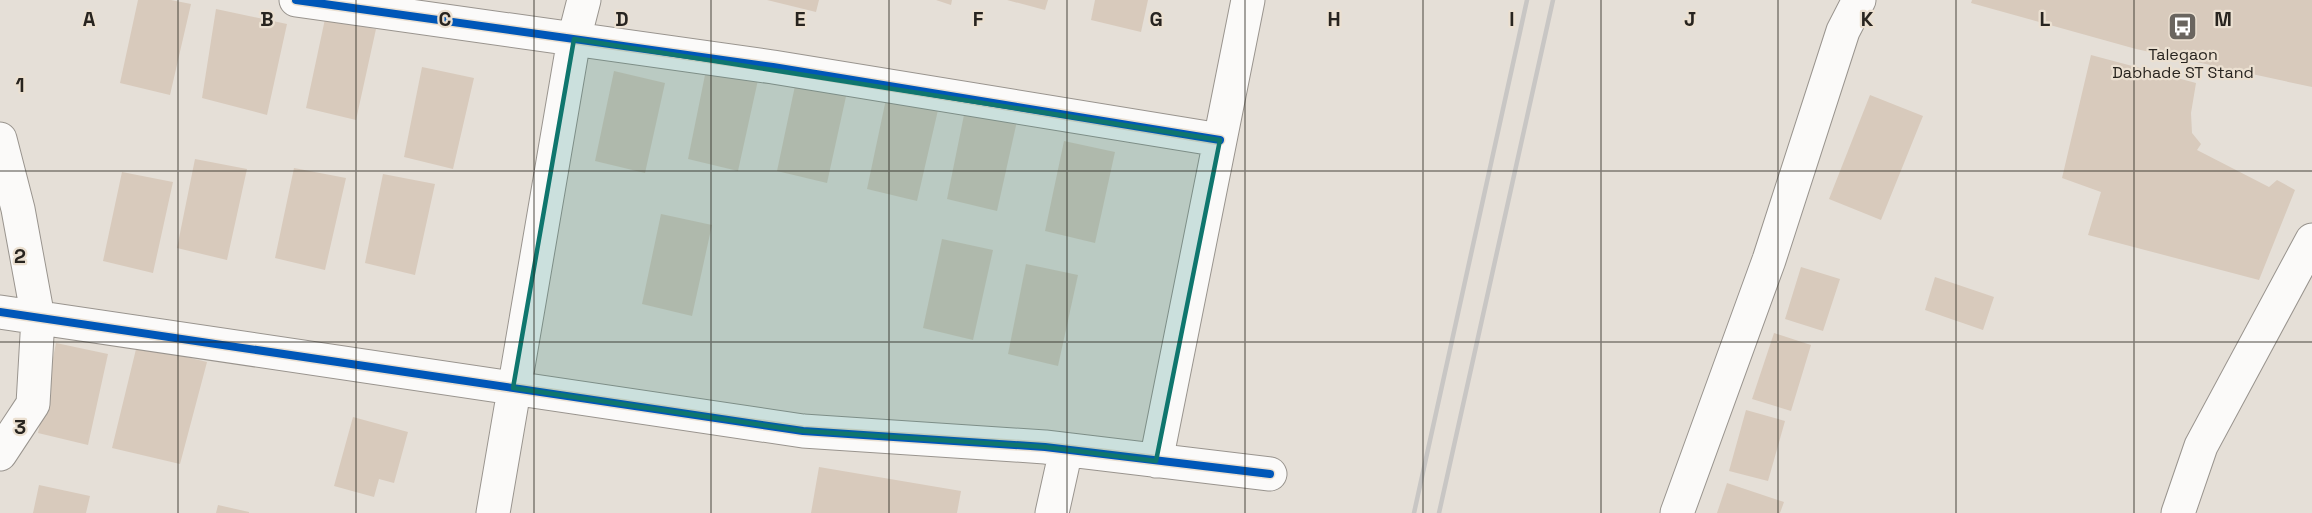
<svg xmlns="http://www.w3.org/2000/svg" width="2312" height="513" font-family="'Space Grotesk',sans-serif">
	<rect width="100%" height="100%" fill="#e5dfd7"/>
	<path fill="#d8cabc" d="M138,0h33l20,4 -21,91 -50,-12z
		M767,0h52l-3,12z
		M936,0h16l-1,5z
		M1007,0h41l-3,10z
		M1095,0h53l-7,32 -50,-12z
		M1972,0h340v87l-176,-38 -165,-46z
		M216,9l71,15 -20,91 -65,-17z
		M325,19l51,10 -20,91 -50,-12z
		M2091,55l105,28 -5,30 1,20 9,11 -4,6 72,37 8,-7 18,10 -36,90 -171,-45 13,-43 -39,-14z
		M422,67l52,11 -21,91 -49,-12z
		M706,70l52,10 -20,91 -50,-12z
		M614,71l51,12 -20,90 -50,-12z
		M796,81l51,11 -20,91 -50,-12z
		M1870,95l53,21 -42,104 -52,-21z
		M886,99l52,11 -21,91 -50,-12z
		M965,110l52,11 -20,90 -50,-12z
		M1064,141l51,11 -20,91 -50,-12z
		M195,159l52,10 -20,91 -50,-12z
		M294,168l52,10 -21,92 -50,-12z
		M122,172l51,10 -20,91 -50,-12z
		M383,174l52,10 -20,91 -50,-12z
		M661,214l51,11 -20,91 -50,-12z
		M942,239l51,11 -20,90 -50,-12z
		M1026,264l52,11 -20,91 -50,-12z
		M1801,267l39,12 -17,52 -38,-12z
		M1935,277l59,20 -11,33 -58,-20z
		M1774,333l37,12 -20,66 -39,-12z
		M56,343l52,11 -20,91 -50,-12z
		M137,345l70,17 -27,102 -68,-16z
		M1746,410l39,11 -17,60 -39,-10z
		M353,417l55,15 -14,51 -15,-4 -5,18 -40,-11z
		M819,467l142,24 -4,22h-146z
		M1727,483l57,19 -4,11h-63z
		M39,485l51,11 -4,17h-53z
		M218,505l31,7v1h-33z"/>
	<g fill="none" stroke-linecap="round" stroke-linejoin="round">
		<defs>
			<path id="minor" d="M296,0l477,67 447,73
				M0,139l18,70 20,109 -5,86 -33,50
				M0,312l803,119 242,16 225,27
				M1156,461l92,-461
				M493,513l81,-474 10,-39
				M1052,513l14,-63
				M1677,513l92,-253 74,-229 16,-31
				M2178,513l23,-67 111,-206"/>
		</defs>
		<use href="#minor" stroke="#99948e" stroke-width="35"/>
		<use href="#minor" stroke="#fbfaf9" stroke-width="33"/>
		<path stroke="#c8c6c4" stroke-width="4.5" d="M1414,513l113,-513
			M1439,513l114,-513"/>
		<defs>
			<path id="cycleway" d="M296,0l477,67 447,73
				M0,312l803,119 242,16 225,27"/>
		</defs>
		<use href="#cycleway" stroke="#ebe0d1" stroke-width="11"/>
		<use href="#cycleway" stroke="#0057b8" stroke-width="8"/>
	</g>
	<path fill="#0f766e" fill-opacity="0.2" stroke="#0f766e" stroke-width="4.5" stroke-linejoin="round" d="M574,39l646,101 -64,321 -111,-14 -242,-16 -290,-43z"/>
	<path fill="none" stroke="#28241f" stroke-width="1.5" stroke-opacity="0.55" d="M178,0v513M356,0v513M534,0v513M711,0v513M889,0v513M1067,0v513M1245,0v513M1423,0v513M1601,0v513M1778,0v513M1956,0v513M2134,0v513M0,171h2312M0,342h2312"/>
	<defs>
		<symbol id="bus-square" viewBox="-11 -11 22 22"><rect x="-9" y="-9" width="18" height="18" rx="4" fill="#6a655f" stroke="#ebe0d1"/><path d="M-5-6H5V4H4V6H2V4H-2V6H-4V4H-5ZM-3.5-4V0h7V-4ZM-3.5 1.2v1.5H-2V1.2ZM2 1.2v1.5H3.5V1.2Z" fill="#fff"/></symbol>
	</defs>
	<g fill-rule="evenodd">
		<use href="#bus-square" x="2166" y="10" width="33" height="33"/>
	</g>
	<g text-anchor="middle" stroke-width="4.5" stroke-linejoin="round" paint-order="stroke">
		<g font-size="16" fill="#28241f" stroke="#ebe0d1">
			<text x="2183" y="60">Talegaon<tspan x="2183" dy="18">Dabhade ST Stand</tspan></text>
		</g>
	</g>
	<g font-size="20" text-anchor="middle" font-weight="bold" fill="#28241f" stroke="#ebe0d1" stroke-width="4.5" stroke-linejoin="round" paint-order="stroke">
		<text x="89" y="26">A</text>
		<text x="267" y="26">B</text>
		<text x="445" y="26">C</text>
		<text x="622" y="26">D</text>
		<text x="800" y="26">E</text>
		<text x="978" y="26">F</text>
		<text x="1156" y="26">G</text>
		<text x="1334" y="26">H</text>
		<text x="1512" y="26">I</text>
		<text x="1690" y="26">J</text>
		<text x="1867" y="26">K</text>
		<text x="2045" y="26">L</text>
		<text x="2223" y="26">M</text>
		<text x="20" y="92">1</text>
		<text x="20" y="263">2</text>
		<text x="20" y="434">3</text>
	</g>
</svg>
